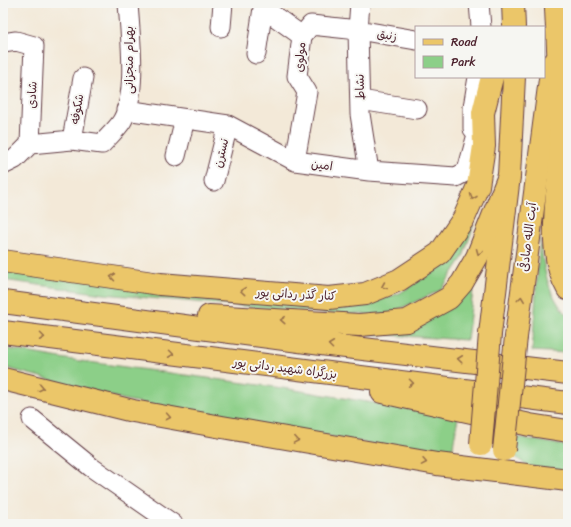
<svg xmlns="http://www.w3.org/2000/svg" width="571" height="527" font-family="Sriracha,'Playpen Sans Arabic',sans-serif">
	<rect width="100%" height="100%" fill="#f6f6f2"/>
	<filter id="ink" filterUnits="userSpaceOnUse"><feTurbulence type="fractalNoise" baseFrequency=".025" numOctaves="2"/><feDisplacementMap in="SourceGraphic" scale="8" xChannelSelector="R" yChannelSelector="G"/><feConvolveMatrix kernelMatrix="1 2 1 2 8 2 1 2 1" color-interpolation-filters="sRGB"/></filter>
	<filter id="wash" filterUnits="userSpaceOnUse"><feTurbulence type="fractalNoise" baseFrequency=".012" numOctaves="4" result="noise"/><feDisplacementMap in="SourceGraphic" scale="16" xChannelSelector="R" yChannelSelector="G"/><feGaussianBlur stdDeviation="0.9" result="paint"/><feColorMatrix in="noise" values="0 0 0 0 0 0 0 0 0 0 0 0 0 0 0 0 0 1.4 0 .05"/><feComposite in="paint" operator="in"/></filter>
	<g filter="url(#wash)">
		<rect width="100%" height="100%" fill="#f3e9d8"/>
		<path fill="#8ccf88" stroke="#6b775a" d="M474,224l-11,33 -22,33 -55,25 -64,-2 -219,-19 -100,-14v-10l291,32 72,3 34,-12 28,-18 18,-16z
			M540,238c4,30 6,55 28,78v37l-36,-2z
			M475,274l-8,66 -98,-6z
			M3,348l63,11 223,30 169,28 -7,41 -325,-58 -123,-33z
			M516,437l52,9v26l-41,-6 -11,-9z"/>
	</g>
	<g filter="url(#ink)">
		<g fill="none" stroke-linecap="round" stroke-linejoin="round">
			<defs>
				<path id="minor" d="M360,3l-2,27 2,84 9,57
					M479,3l2,24
					M221,27l2,-24
					M3,43l13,-2 18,5 -4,98
					M256,54l7,-46 39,28
					M360,100l57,9
					M126,110l102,15 67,36 74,10 87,6 11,-6 12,-44
					M473,129v-22l5,-30
					M72,140l11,-62
					M176,156l9,-37
					M295,161l12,-69 -10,-16 5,-40 9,-11 47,5 58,10
					M3,165l12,-6 15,-15 42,-4 30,4c6,-7 15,-15 20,-23 16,-27 8,-86 6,-118
					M214,181l14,-56
					M32,419l59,48 82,57"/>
				<path id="major" d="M513,3l1,24
					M3,261l157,23 169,14 36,-4 34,-14 41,-27 24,-35 14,-32 6,-40 -1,-33 9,-36
					M490,334l19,-158 5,-99
					M516,337l36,-273
					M3,379l130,32 89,16 215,37 131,16"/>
				<path id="highway" d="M556,8c2,44 5,89 5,134 0,46 -18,105 7,147
					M3,302l326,43 239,28
					M209,316l150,9 48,-4 42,-23 13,-15 15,-26 32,-81
					M3,332l565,71
					M382,392l148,33 38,6"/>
			</defs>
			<use href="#minor" stroke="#633d45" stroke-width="21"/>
			<use href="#major" stroke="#633d45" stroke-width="24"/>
			<use href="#highway" stroke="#633d45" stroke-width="24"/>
			<use href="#minor" stroke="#fff" stroke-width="19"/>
			<use href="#major" stroke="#ebc669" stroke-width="22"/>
			<use href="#highway" stroke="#ebc669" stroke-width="22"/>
			<defs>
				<path id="major-bridge" d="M481,444l9,-110
					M504,450l12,-113"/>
			</defs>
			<use href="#major-bridge" stroke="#633d45" stroke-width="24" stroke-linecap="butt"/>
			<use href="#major-bridge" stroke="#ebc669" stroke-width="22"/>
		</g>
		<defs><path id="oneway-chevron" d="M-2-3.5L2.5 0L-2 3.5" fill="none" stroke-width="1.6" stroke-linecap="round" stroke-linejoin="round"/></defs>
		<g stroke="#9a724a">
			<use href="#oneway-chevron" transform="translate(473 197) rotate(112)"/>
			<use href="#oneway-chevron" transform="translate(479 252) rotate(112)"/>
			<use href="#oneway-chevron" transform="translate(113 277) rotate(-172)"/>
			<use href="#oneway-chevron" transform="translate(384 286) rotate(157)"/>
			<use href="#oneway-chevron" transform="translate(243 291) rotate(-175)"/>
			<use href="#oneway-chevron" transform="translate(521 299) rotate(-83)"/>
			<use href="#oneway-chevron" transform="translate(283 320) rotate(-176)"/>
			<use href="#oneway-chevron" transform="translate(42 337) rotate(7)"/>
			<use href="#oneway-chevron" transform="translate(331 345) rotate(-173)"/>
			<use href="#oneway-chevron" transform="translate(171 354) rotate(7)"/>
			<use href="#oneway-chevron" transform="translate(460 359) rotate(-174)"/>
			<use href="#oneway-chevron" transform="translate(411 383) rotate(7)"/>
			<use href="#oneway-chevron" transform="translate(41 388) rotate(13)"/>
			<use href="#oneway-chevron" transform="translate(168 417) rotate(10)"/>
			<use href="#oneway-chevron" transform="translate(296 440) rotate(10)"/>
			<use href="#oneway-chevron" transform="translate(424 462) rotate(10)"/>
		</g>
	</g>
	<g text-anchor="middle" stroke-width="4" stroke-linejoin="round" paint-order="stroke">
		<g font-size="12" fill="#4a1f2b" stroke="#f6f6f2">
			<text transform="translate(387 35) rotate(10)" y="4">زنبق</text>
			<text transform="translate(300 57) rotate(-85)" y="4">مولوی</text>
			<text transform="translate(129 60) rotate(-90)" y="4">بهرام منجزانی</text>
			<text transform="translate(360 87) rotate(-92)" y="4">نشاط</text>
			<text transform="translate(32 95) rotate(-88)" y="4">شادی</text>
			<text transform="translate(77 109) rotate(-81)" y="4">شکوفه</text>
			<text transform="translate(221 153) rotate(-76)" y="4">نسترن</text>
			<text transform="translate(322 165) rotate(8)" y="4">امین</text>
			<text transform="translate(528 237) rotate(-83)" y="4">آیت الله صادقی</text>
			<text transform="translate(296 294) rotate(3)" y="4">کنار گذر ردانی پور</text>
			<text transform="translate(285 368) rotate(7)" y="4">بزرگراه شهید ردانی پور</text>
		</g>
	</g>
	<rect width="571" height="527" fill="none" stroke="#f6f6f2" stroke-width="16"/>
	<rect x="415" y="26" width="130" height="52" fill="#f6f6f2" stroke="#b1a0a2"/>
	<rect x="423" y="39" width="20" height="6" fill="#ebc669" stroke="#b1a0a2"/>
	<text x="451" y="46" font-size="12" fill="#4a1f2b">Road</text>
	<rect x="423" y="56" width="20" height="12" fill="#8ccf88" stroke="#b1a0a2"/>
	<text x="451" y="66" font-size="12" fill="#4a1f2b">Park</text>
</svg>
